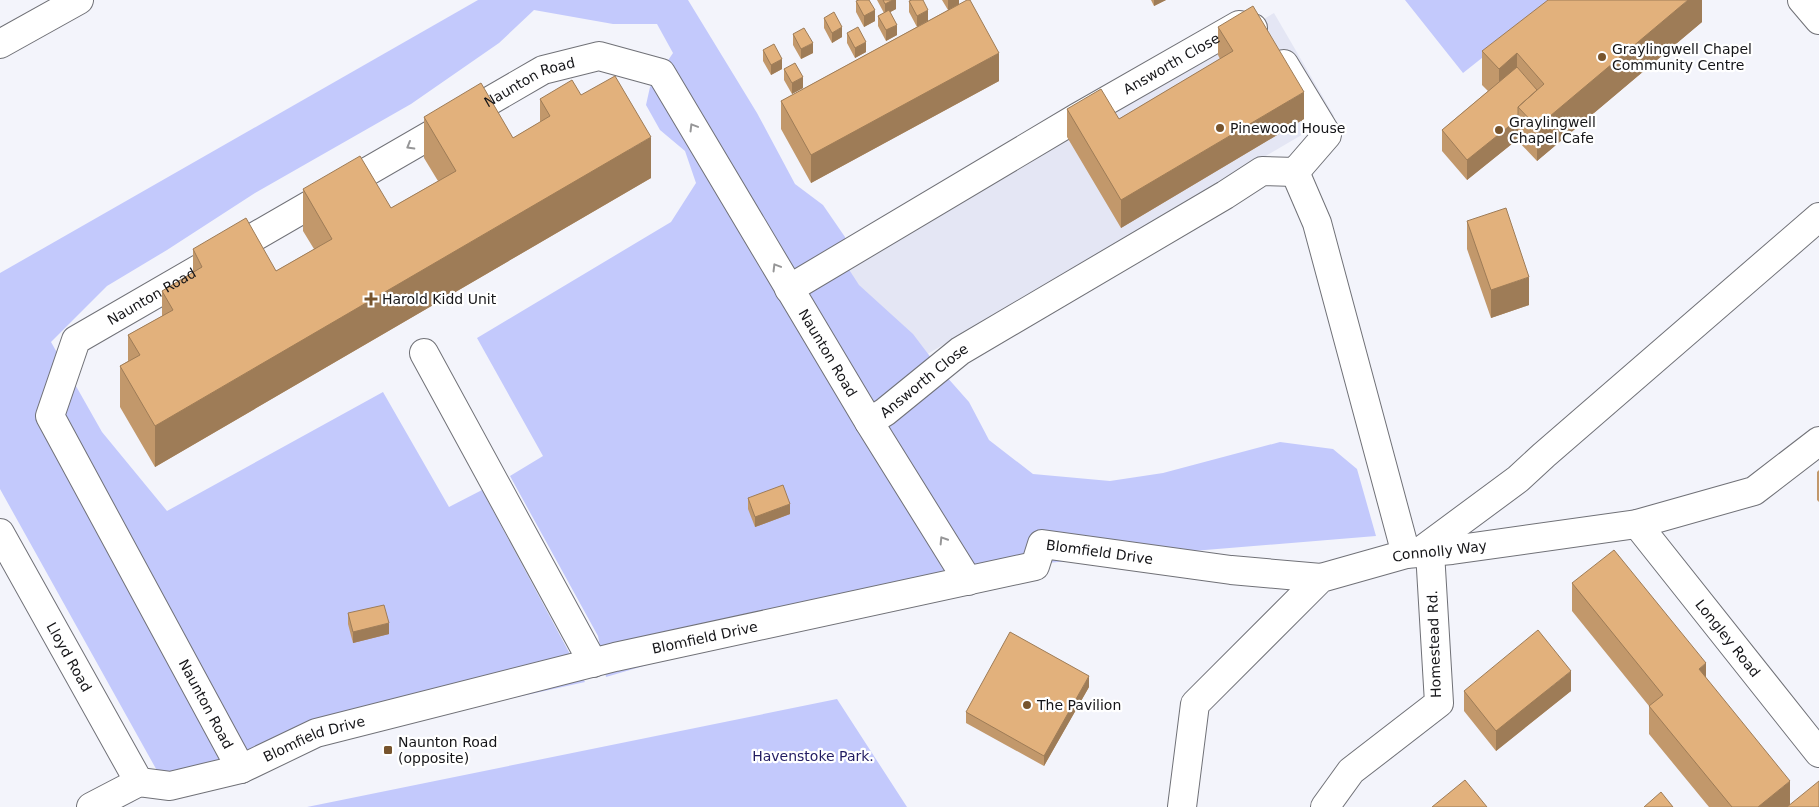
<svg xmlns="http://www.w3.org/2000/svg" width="1819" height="807" font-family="'DejaVu Sans',sans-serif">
	<rect width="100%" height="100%" fill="#f3f4fb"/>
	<path fill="#e4e6f4" d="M1274,13l60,103 -456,267 -60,-103z"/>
	<path fill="#c3c9fc" d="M478,0h210l69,113 38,71 28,21 22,32 3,31 11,17 54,49 25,33 31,35 20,38 44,34 77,7 53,-8 117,-31 53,7 24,20 19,67 -402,33 -368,108 -8,-41 -88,-160 33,-20 -66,-118 194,-116 25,-39 -11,-32 -25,-21 -14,-25 4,-18 23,-34 -16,-29h-44l-79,-14 -35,33 -88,61 -156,89 -88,57 -60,36 -56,56 51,90 65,79 216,-119 66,115 33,-17 103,192 -425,94 -160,-287v-216z
		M1405,0h150l-92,73z
		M837,699l70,108h-600z"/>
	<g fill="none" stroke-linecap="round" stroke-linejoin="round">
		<defs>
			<g id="minor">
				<path d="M1802,0l17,20"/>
				<path d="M0,44l79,-44"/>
				<path d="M1295,172l22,51 89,331"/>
				<path id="s1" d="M789,289l289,-172 161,-92 14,3"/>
				<path d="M424,353l169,310"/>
				<path id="s2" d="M869,422l16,-10 75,-61 265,-156 37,-24 33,1 32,-37 -43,-71"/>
				<path id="s3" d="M1637,524l182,229"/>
				<path id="s4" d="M0,533l139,249"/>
				<path d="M1418,553l100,-74 26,-24 275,-238"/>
				<path id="s5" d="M241,769l-191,-353 26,-76 467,-270 56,-14 62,17 208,349 99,159"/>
				<path id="s6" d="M91,807l48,-25 31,4 71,-17 75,-36 299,-76 420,-91 7,-22 189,26 90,8"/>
				<path id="s7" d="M1182,807l13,-103 126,-126 85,-24 46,-4 185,-26 117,-33 65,-50"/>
				<path d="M1325,807l26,-36 88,-68 -9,-151"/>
			</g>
		</defs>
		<use href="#minor" stroke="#707177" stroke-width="30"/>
		<use href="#minor" stroke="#fff" stroke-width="28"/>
	</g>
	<path fill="#c2986b" d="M877,0h19v9l-6,3 7,23 -11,6 -8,-15v-10l6,-3z
		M923,0l-6,27 -8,-15v-11z
		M942,0h17v4l40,77 -188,102 -30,-54v-28l167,-91z
		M1151,0h15l-12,6z
		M1702,0v22l-165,139 -19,-20v-2l-51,41 -25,-29v-21l46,-39 -6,-6v-34z
		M856,1l19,20 -11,6 -8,-15z
		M824,18l18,19 -10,6 -8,-15z
		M1218,27l86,92 -183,109 -54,-91v-28l52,10 101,-60 -2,-4z
		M847,33l19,19 -11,6 -8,-15z
		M793,34l20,19 -12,6 -8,-14z
		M763,50l19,19 -11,6 -8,-14z
		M784,69l19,19 -11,6 -8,-14z
		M581,95l70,83 -496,289 -35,-60v-41l8,-5v-26l34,-19v-25l31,-18v-24l83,22 38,-22 -11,-18v-42l88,19 47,-27 -14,-23v-41l89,21 27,-16v-23z
		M1467,221l62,84 -38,13 -24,-69z
		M1819,470v32l-2,-2v-28z
		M748,498l42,16 -35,13 -7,-18z
		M1572,583l134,95 84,127 29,2h-110l-60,-73v-28l-77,-95z
		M348,613l41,21 -36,9 -5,-19z
		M1089,687l-45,79 -78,-43v-11z
		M1464,691h107l-75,60 -32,-40z"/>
	<path fill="#9e7c57" d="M893,0h3v9l-11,6v-11z
		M948,0h11v4l-11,6z
		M1154,0h12l-12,6z
		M1688,0h14v22l-165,139v-34z
		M875,10v11l-11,6v-11z
		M928,10v11l-11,6v-11z
		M897,25v10l-11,6v-11z
		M842,27v10l-10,6v-10z
		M866,42v10l-11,6v-10z
		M813,43v10l-12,6v-10z
		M999,53v28l-188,102v-28z
		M1517,53v34l-18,16v-34z
		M782,59v10l-11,6v-10z
		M803,77v11l-11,6v-11z
		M1304,92v27l-183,109v-28z
		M1518,119v20l-51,41v-20z
		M651,137v41l-496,289v-41z
		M1529,277v28l-38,13v-28z
		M790,504v10l-35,13v-10z
		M389,623v11l-36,9v-11z
		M1706,663v28l-7,-22z
		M1571,671v20l-75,60v-20z
		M1089,676v11l-45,79v-10z
		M1790,781v26h-32z"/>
	<path fill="#e2b17c" stroke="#9e7c57" d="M859,0h10l6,10 -11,6 -8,-15z
		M883,0h10l-8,4z
		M912,0h11l5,10 -11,6 -8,-15z
		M967,0h3l29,53 -188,102 -30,-54z
		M1548,0h140l-151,127 -19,-20 26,-23 -27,-31 -18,16 -17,-18z
		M1253,6l51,86 -183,108 -54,-91 34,-20 18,30 114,-68 -15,-24z
		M889,10l8,15 -11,5 -8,-14z
		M834,12l8,15 -10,6 -8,-15z
		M858,27l8,15 -11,6 -8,-15z
		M804,28l9,15 -12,6 -8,-15z
		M774,44l8,15 -11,6 -8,-15z
		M795,63l8,14 -11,6 -8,-14z
		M1517,67l20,23 -19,17v12l-51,41 -25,-30z
		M615,76l36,61 -496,289 -35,-60 20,-11 -12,-20 45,-25 -11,-19 40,-24 -9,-18 53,-31 30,53 56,-32 -29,-50 57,-33 31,52 65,-37 -32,-54 57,-34 32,55 37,-22 -10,-17 32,-19 9,15z
		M1506,208l23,69 -38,13 -24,-69z
		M783,485l7,19 -35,13 -7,-19z
		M1614,550l92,113 -7,6 91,112 -32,26h-26l-83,-101 14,-11 -91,-112z
		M384,605l5,18 -36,9 -5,-19z
		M1538,630l33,41 -75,60 -32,-40z
		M1010,632l79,44 -45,80 -78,-44z
		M1465,780l22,27h-55z
		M1819,781v26h-32z
		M1661,792l12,15h-29z"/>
	<defs><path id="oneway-chevron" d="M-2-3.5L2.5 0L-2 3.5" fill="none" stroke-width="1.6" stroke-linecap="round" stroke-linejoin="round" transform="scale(1.25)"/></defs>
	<g stroke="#969697">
		<use href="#oneway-chevron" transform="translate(693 127) rotate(-121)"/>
		<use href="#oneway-chevron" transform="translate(410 146) rotate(150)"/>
		<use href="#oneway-chevron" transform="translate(776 267) rotate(-121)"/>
		<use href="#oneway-chevron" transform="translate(943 540) rotate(-122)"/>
	</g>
	<g fill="#77542d" stroke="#fff" stroke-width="2">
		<circle cx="1602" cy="57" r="5"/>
		<circle cx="1220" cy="128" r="5"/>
		<circle cx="1499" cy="130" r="5"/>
		<path d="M368.5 291.5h5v5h5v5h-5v5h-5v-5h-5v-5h5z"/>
		<circle cx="1027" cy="705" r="5"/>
		<rect x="383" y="745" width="10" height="10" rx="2.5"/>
	</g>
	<g text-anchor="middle" stroke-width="4.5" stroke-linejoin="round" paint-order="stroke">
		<g font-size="14" fill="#151518" stroke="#fff" text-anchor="start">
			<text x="1612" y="54">Graylingwell Chapel<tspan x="1612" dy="16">Community Centre</tspan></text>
			<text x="1509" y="127">Graylingwell<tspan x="1509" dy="16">Chapel Cafe</tspan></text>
			<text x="1230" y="133">Pinewood House</text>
			<text x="382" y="304">Harold Kidd Unit</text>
			<text x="1037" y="710">The Pavilion</text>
			<text x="398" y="747">Naunton Road<tspan x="398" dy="16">(opposite)</tspan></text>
		</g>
		<g font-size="14" fill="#151518" stroke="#fff">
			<text dy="5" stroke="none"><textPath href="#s1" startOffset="444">Answorth Close</textPath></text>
			<text dy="5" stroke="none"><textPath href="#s5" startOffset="1004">Naunton Road</textPath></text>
			<text dy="5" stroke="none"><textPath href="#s5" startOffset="569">Naunton Road</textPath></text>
			<text dy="5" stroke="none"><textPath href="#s5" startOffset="1469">Naunton Road</textPath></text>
			<text dy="5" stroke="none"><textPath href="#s2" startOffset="69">Answorth Close</textPath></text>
			<text dy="5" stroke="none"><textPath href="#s7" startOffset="404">Connolly Way</textPath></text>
			<text dy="5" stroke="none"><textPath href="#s6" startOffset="1061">Blomfield Drive</textPath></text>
			<text dy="5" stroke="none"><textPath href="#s6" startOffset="642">Blomfield Drive</textPath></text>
			<text dy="5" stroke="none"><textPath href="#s3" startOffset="146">Longley Road</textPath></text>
			<text transform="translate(1434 644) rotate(-92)" y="5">Homestead Rd.</text>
			<text dy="5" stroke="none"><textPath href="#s4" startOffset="142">Lloyd Road</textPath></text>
			<text transform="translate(206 704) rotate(62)" y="5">Naunton Road</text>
			<text dy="5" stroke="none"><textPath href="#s6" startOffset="238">Blomfield Drive</textPath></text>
		</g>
		<g font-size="14" fill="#221c62" stroke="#fff">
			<text x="813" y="761">Havenstoke Park.</text>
		</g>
	</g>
</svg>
